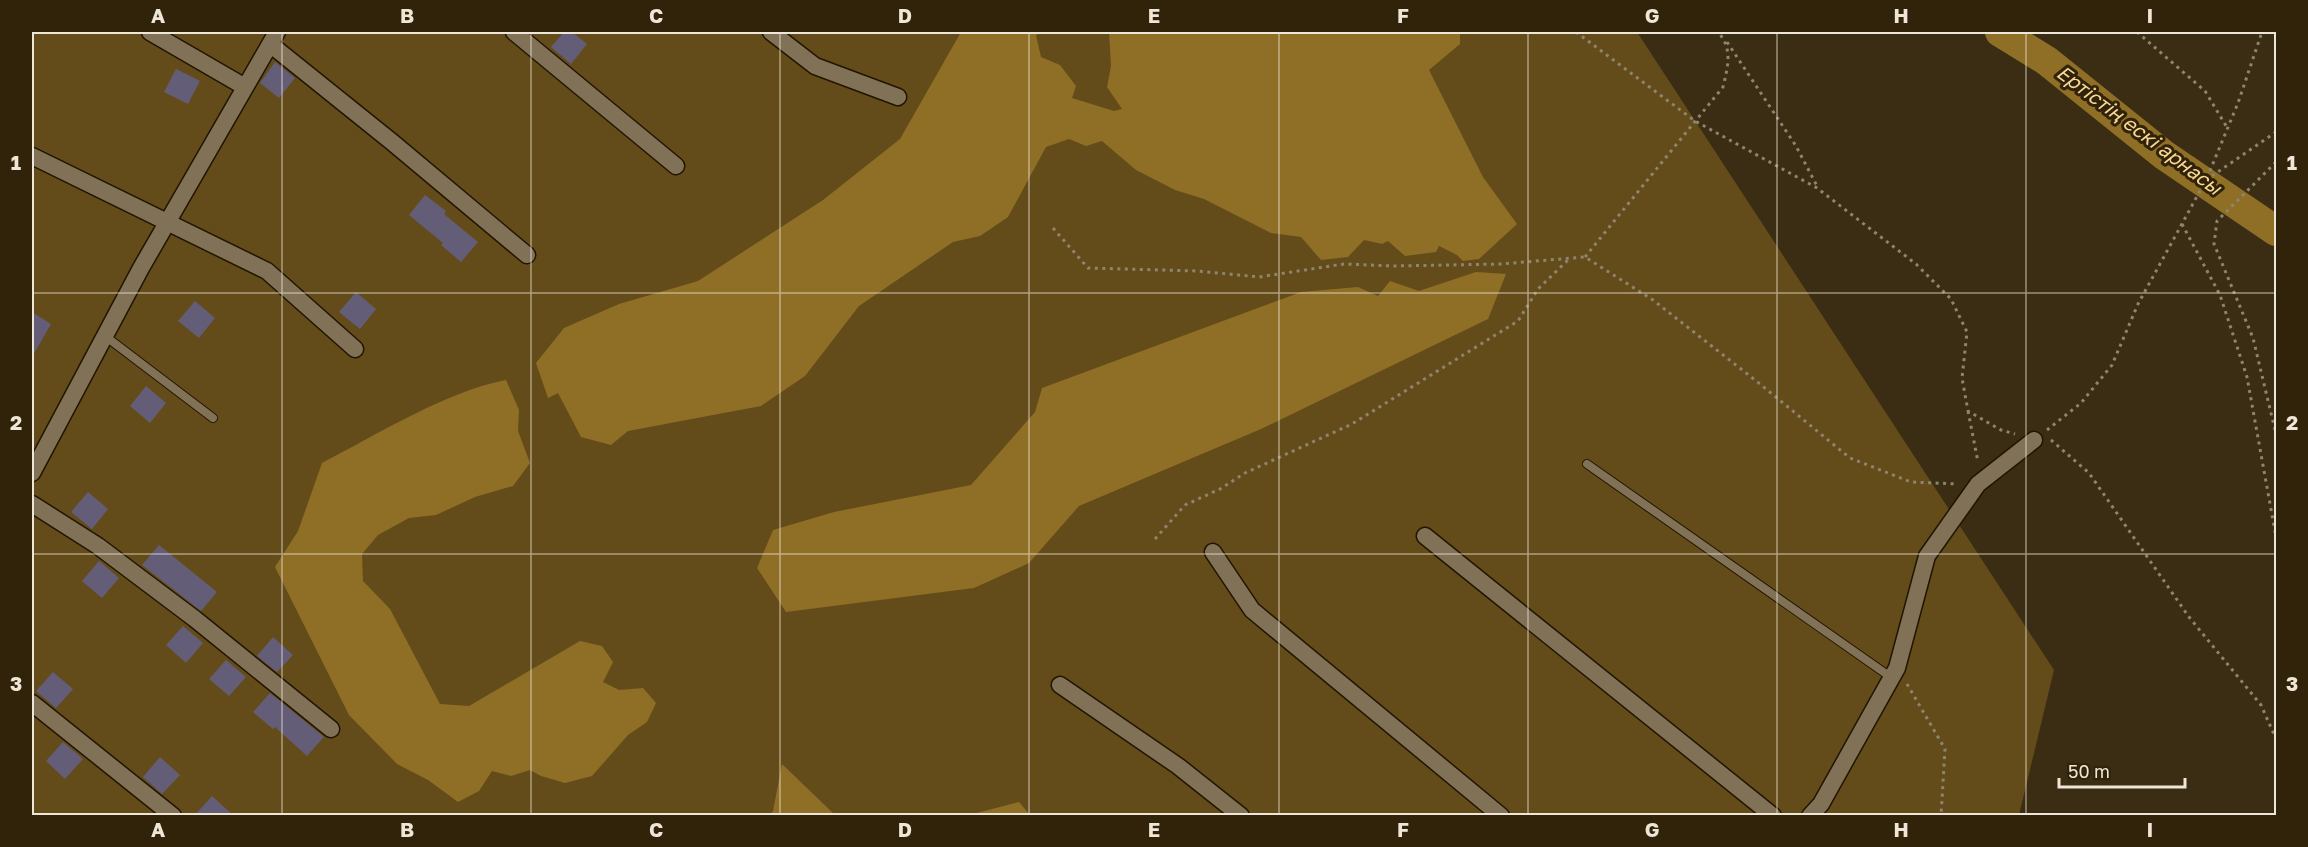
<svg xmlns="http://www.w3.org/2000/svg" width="2308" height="847" font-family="'Golos Text',sans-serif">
	<rect width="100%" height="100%" fill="#3a2d13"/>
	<path fill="#634c1a" d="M32,32h1605l417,638 -35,145h-1987z"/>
	<path fill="#8f6e26" d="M961,32h84l-9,3 5,22 19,8 16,21 -4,12 42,13 8,-2 -15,-22 4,-21 -2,-34h351v12l-31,26 54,107 34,47 -38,35 -16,2 -6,-6 -18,-9 -3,6 -31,4 -17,-15 -6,3 -18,-4 -16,17 -27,3 -20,-23 -30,-4 -67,-34 -29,-9 -39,-20 -34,-29 -16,5 -17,-7 -23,8 -38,70 -28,19 -27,6 -94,64 -54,70 -44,30 -133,25 -17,14 -30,-8 -23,-44 -10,5 -12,-35 28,-35 55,-24 79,-23 125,-81 77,-61z
		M1476,272l30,2 -18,45 -227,110 -182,77 -50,57 -55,25 -188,24 -29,-44 16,-38 61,-18 137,-27 64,-73 7,-24 259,-96 57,-5 20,9 12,-15 29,10z
		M506,380l13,30 -1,21 12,32 -17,23 -38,11 -39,18 -27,3 -31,17 -16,19 1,27 27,28 50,95 29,2 111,-65 22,5 11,16 -10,20 16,8 24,-2 13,15 -9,19 -19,13 -36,41 -27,7 -24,-7 -11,-6 -19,6 -19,-5 -13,20 -21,11 -30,-22 -31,-16 -48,-49 -74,-148 23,-36 24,-68c54,-28 125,-72 184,-83z
		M782,764l53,51h-65l3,-4z
		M1019,802l11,13h-61z"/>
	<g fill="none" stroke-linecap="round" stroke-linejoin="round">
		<path stroke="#8f6e26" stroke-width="30" d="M2000,32l47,29 117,94 112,76"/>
	</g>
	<path fill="#645d78" d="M564,32h8l15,12 -16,20 -20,-17z
		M275,62l20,16 -16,20 -19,-15z
		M176,69l24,12 -12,23 -24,-12z
		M425,195l21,16 -2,3 34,28 -17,20 -20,-17 2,-2 -34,-28z
		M356,292l20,17 -16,20 -21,-17z
		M195,301l20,17 -16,20 -21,-17z
		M32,312l19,12 -19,33z
		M146,386l20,17 -16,20 -20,-17z
		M88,492l20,17 -16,20 -21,-17z
		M159,545l58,47 -16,19 -59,-46z
		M99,561l20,17 -17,20 -20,-17z
		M183,626l20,17 -17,20 -20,-18z
		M273,637l20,18 -16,17 -20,-16z
		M226,660l20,17 -17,19 -20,-17z
		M53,672l20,17 -17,19 -20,-17z
		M270,693l54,44 -17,19 -32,-29 -2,2 -20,-17z
		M63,742l20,17 -18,20 -19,-18z
		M160,757l20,18 -18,19 -19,-17z
		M212,796l22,20h-40z"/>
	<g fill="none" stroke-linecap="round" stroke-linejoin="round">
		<defs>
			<path id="service" d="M105,336l108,82
				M1587,464l305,214"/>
			<path id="minor" d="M150,32l95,55
				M514,32l162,134
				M771,32l44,34 83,31
				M270,44l122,98 135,113
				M32,156l235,115 88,78
				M32,473l109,-205 136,-236
				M32,504l66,42 97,73 136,110
				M1425,536l348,280
				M1213,552l39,58 249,206
				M1060,685l118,81 63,50
				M32,703l141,113
				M1810,816l11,-12 76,-136 30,-112 51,-72 56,-44"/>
		</defs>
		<use href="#service" stroke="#211500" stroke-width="10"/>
		<use href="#minor" stroke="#211500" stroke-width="19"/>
		<path stroke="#8f846f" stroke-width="3" stroke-dasharray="3 4.5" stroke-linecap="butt" d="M1576,32l119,89 122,67 99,76 35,35 16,33 -5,46 6,33 33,19 14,4
			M2137,32l68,59 23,38
			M1727,42l69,104 21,40
			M2276,162l-59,59 -3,23 39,94 23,96
			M2207,178l31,-75 24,-71
			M2182,224l38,71 27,82 29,160
			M1053,228l35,40 110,3 61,6 85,-13 49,2 108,-2 84,-7 68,43 102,80 95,78 61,24 47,2
			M1585,257l138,-170c5,-21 10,-38 -5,-55
			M1968,411l10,51
			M2047,430l34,-27 31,-38 26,-61 68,-124 70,-48
			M2051,440l38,33 100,144 72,88 15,34
			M1155,539l30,-34 35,-16 25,-16 107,-49 166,-103 20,-32 32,-31
			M1907,684l38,65 -4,67"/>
		<use href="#service" stroke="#817257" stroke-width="8"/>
		<use href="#minor" stroke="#817257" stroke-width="16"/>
	</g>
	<path fill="none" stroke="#eee6d7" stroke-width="1.5" stroke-opacity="0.55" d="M282,32v784M531,32v784M780,32v784M1029,32v784M1279,32v784M1528,32v784M1777,32v784M2026,32v784M32,293h2244M32,554h2244"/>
	<g text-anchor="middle" stroke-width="6" stroke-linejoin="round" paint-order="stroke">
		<g font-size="20" font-style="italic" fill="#f9d795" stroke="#302309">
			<text transform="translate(2139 130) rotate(37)" y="7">Ертістің ескі арнасы</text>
		</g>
	</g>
	<rect width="2308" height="847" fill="none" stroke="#302309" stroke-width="66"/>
	<path d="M2059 778v9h126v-9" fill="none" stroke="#eee6d7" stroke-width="3"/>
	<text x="2068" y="778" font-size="18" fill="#eee6d7" stroke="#302309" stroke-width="4.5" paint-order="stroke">50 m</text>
	<rect x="33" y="33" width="2242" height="781" fill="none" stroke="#eee6d7" stroke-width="2"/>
	<g font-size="20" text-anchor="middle" font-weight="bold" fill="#eee6d7">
		<text x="158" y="23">A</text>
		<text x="407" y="23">B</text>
		<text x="656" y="23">C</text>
		<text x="905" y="23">D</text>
		<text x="1154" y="23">E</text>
		<text x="1403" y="23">F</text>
		<text x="1652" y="23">G</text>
		<text x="1901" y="23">H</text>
		<text x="2150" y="23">I</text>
		<text x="16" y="170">1</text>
		<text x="2292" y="170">1</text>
		<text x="16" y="430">2</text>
		<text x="2292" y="430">2</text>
		<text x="16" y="691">3</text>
		<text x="2292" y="691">3</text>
		<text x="158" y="837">A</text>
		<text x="407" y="837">B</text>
		<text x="656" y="837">C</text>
		<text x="905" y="837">D</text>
		<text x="1154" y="837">E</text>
		<text x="1403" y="837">F</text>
		<text x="1652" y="837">G</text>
		<text x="1901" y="837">H</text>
		<text x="2150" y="837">I</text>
	</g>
</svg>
